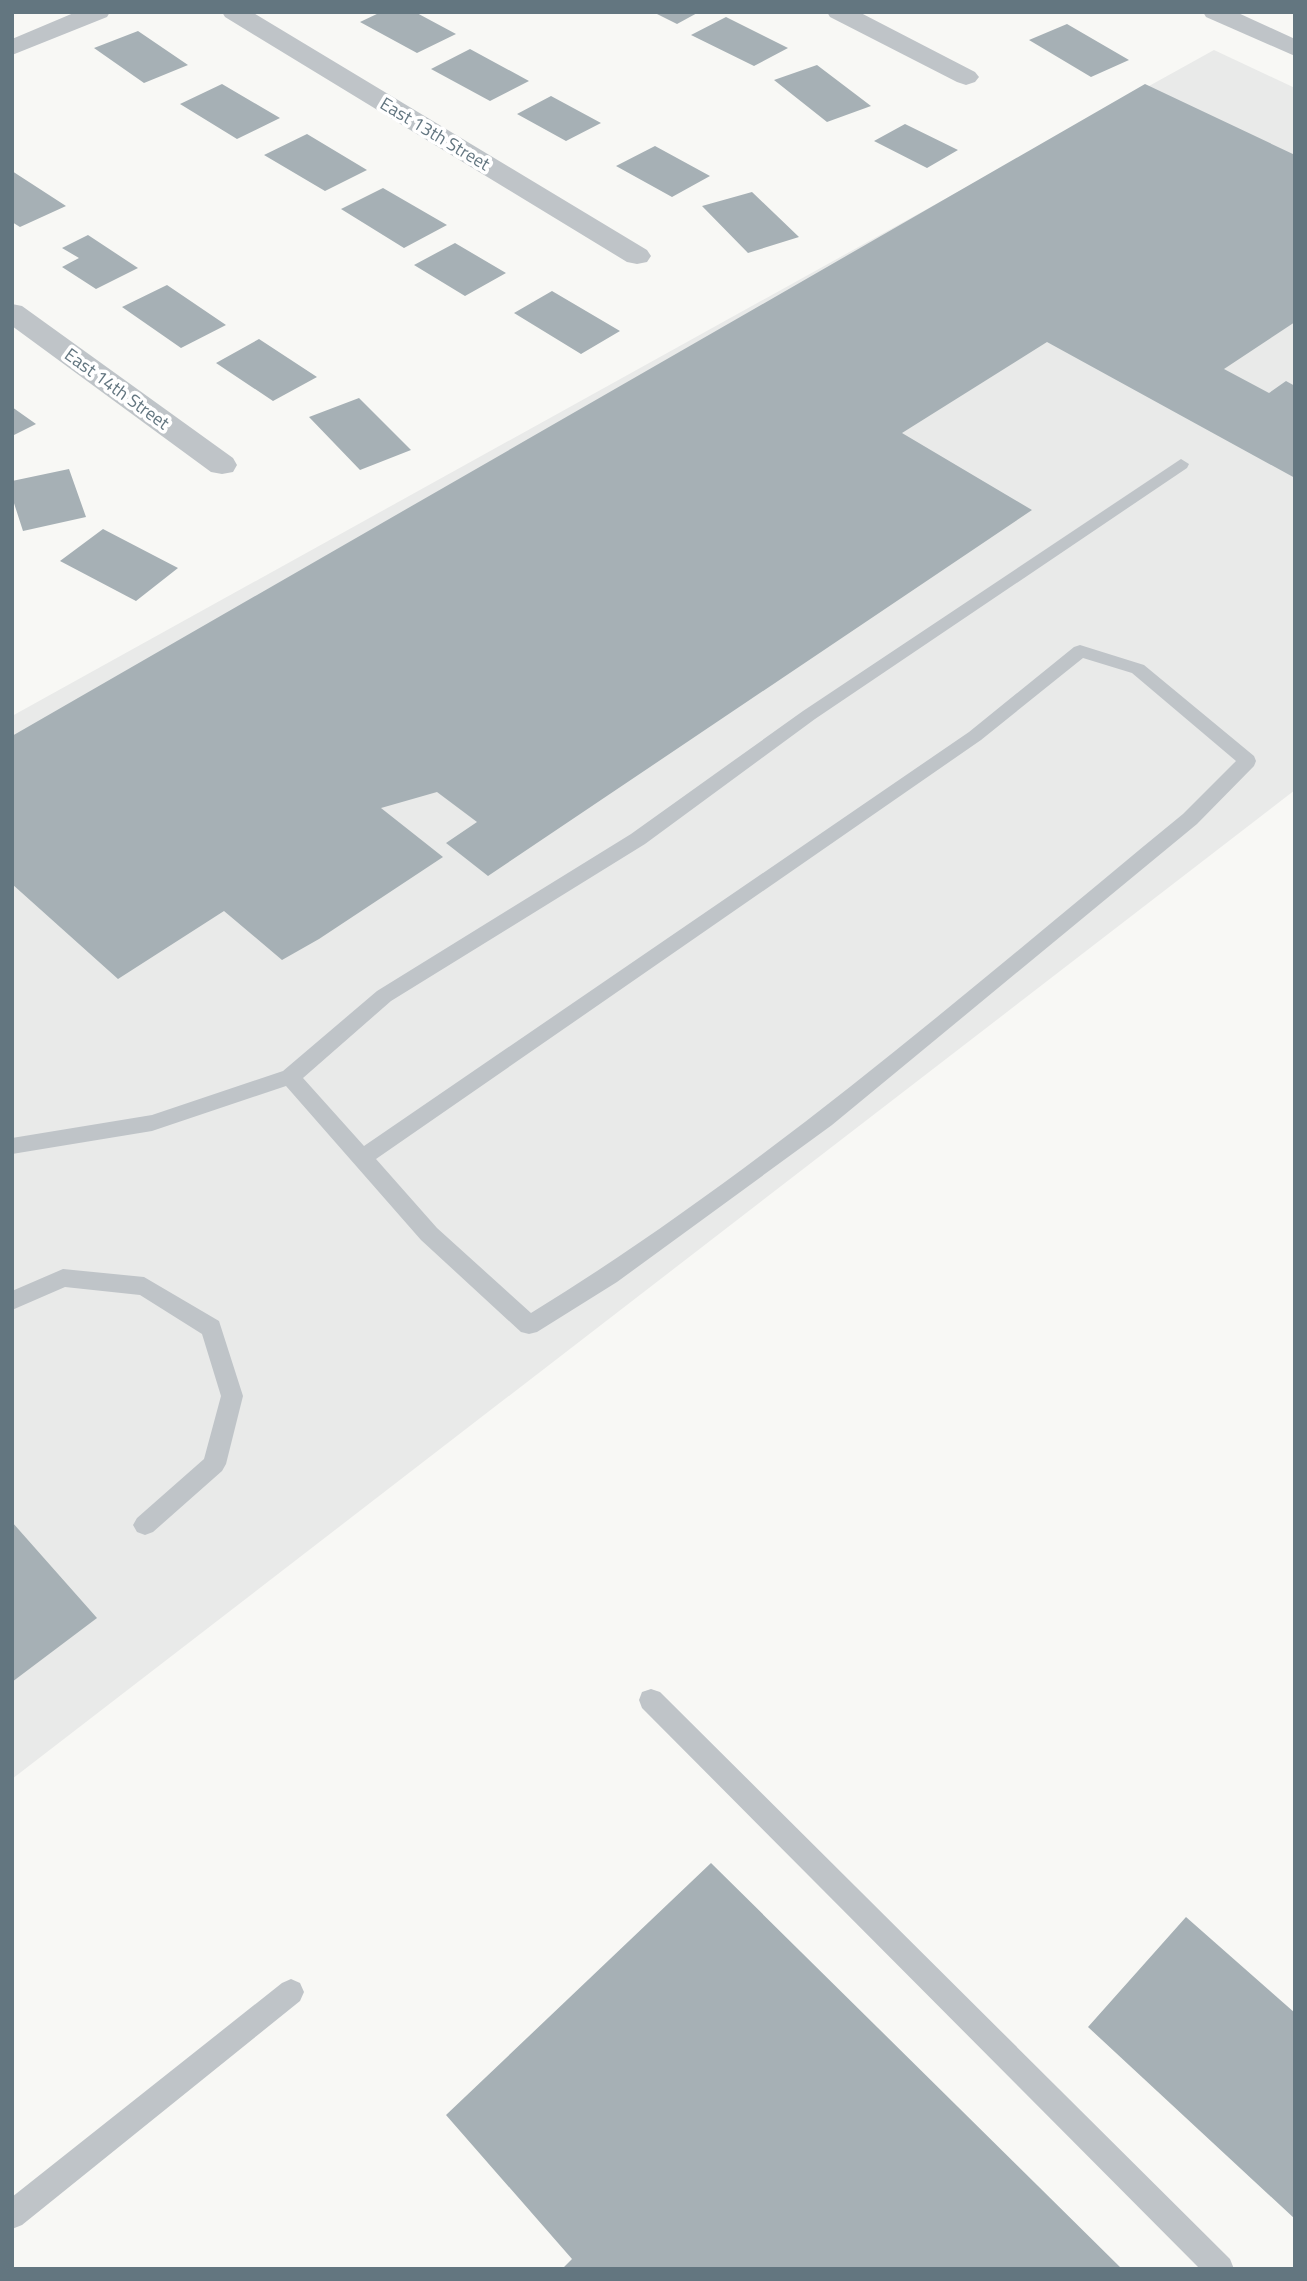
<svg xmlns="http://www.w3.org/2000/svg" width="1307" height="2281" font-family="'Titillium Web',sans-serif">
	<rect width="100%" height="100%" fill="#f8f8f5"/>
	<path fill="#e9eae9" d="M1214,50l81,38v702l-1283,989v-1063z"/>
	<path fill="#a6b0b5" d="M381,12h34l41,22 -39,19 -57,-31z
		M653,12h46l-22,12z
		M726,17l62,31 -34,18 -63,-31z
		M1067,24l62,36 -38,17 -62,-37z
		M138,31l50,34 -44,18 -50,-35z
		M470,49l59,32 -39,20 -59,-32z
		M817,65l54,41 -44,16 -53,-42z
		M222,84l58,34 -43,21 -57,-35z
		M1145,84l150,71v167l-71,47 45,24 17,-12 9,5v92l-248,-136 -145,91 130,77 -544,366 -42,-33 31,-21 -40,-30 -56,16 62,49 -124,82 -37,21 -58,-49 -106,68 -106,-95v-148z
		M551,96l50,27 -35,18 -49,-27z
		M905,124l53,26 -31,18 -53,-27z
		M307,134l60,36 -42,21 -61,-36z
		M655,146l55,30 -38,21 -56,-31z
		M12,171l54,35 -46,21 -8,-5z
		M383,188l64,37 -43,23 -63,-39z
		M752,192l47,45 -51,16 -46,-47z
		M88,235l50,33 -42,21 -34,-22 17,-9 -17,-10z
		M455,243l51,30 -41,23 -51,-31z
		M167,285l59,40 -45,23 -59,-41z
		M552,291l68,40 -39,23 -67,-41z
		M259,339l58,38 -44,24 -57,-38z
		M359,398l52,52 -51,20 -51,-53z
		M12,407l24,17 -24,12z
		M69,469l17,48 -63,14 -11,-34v-16z
		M103,529l75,39 -42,33 -76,-40z
		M12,1522l85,96 -85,64z
		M711,1863l411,406h-560l10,-10 -126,-144z
		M1186,1917l109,96v206l-207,-192z"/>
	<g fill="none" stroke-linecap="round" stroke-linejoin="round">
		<path fill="#bfc4c8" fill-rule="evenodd" d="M1181,459l8,5 -2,4 -372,251 -170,125 -254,157 -88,77 61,68 605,-414 105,-85 6,-2 64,20 110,91 2,5 -2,5 -57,58 -365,301 -215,157 -80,50 -8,2 -8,-2 -100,-92 -135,-154 -134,45 -140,23v-16l140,-23 131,-44 94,-80 254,-157 172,-123zM1083,658l49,15 104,88 -53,53c-211,173 -419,356 -652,499l-94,-85 -61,-69 605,-419z
			M63,1269l81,8 75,44 24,75 -17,68 -4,7 -69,61 -8,3 -8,-3 -4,-7 4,-7 67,-59 17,-63 -19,-62 -62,-39 -75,-8 -53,23v-19z
			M651,1689l9,3 570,567 4,10h-34l-558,-561 -3,-8 3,-8z
			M291,1979l9,4 4,9 -4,9 -278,224 -10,4v-32l270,-214z"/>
		<path fill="#bfc4c8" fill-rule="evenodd" d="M76,12h34l-3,5 -95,38v-16z
			M222,12h30l395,238 4,6 -4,6 -10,2 -10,-2 -402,-245z
			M827,12h32l116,60 4,5 -4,5 -9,3 -9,-3 -127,-65z
			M12,304l10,2 211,152 4,7 -4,7 -11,2 -11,-2 -199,-146z"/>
		<path fill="#bfc4c8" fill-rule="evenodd" d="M1203,12h33l59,27v17l-89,-39z"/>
	</g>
	<g text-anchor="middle" stroke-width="7" stroke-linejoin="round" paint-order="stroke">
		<g font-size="18" fill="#637680" stroke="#fff">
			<text transform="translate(435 134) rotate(31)" y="6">East 13th Street</text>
			<text transform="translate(117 389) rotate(36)" y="6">East 14th Street</text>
		</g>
	</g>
	<rect width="1307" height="2281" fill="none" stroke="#637680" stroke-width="28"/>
</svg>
